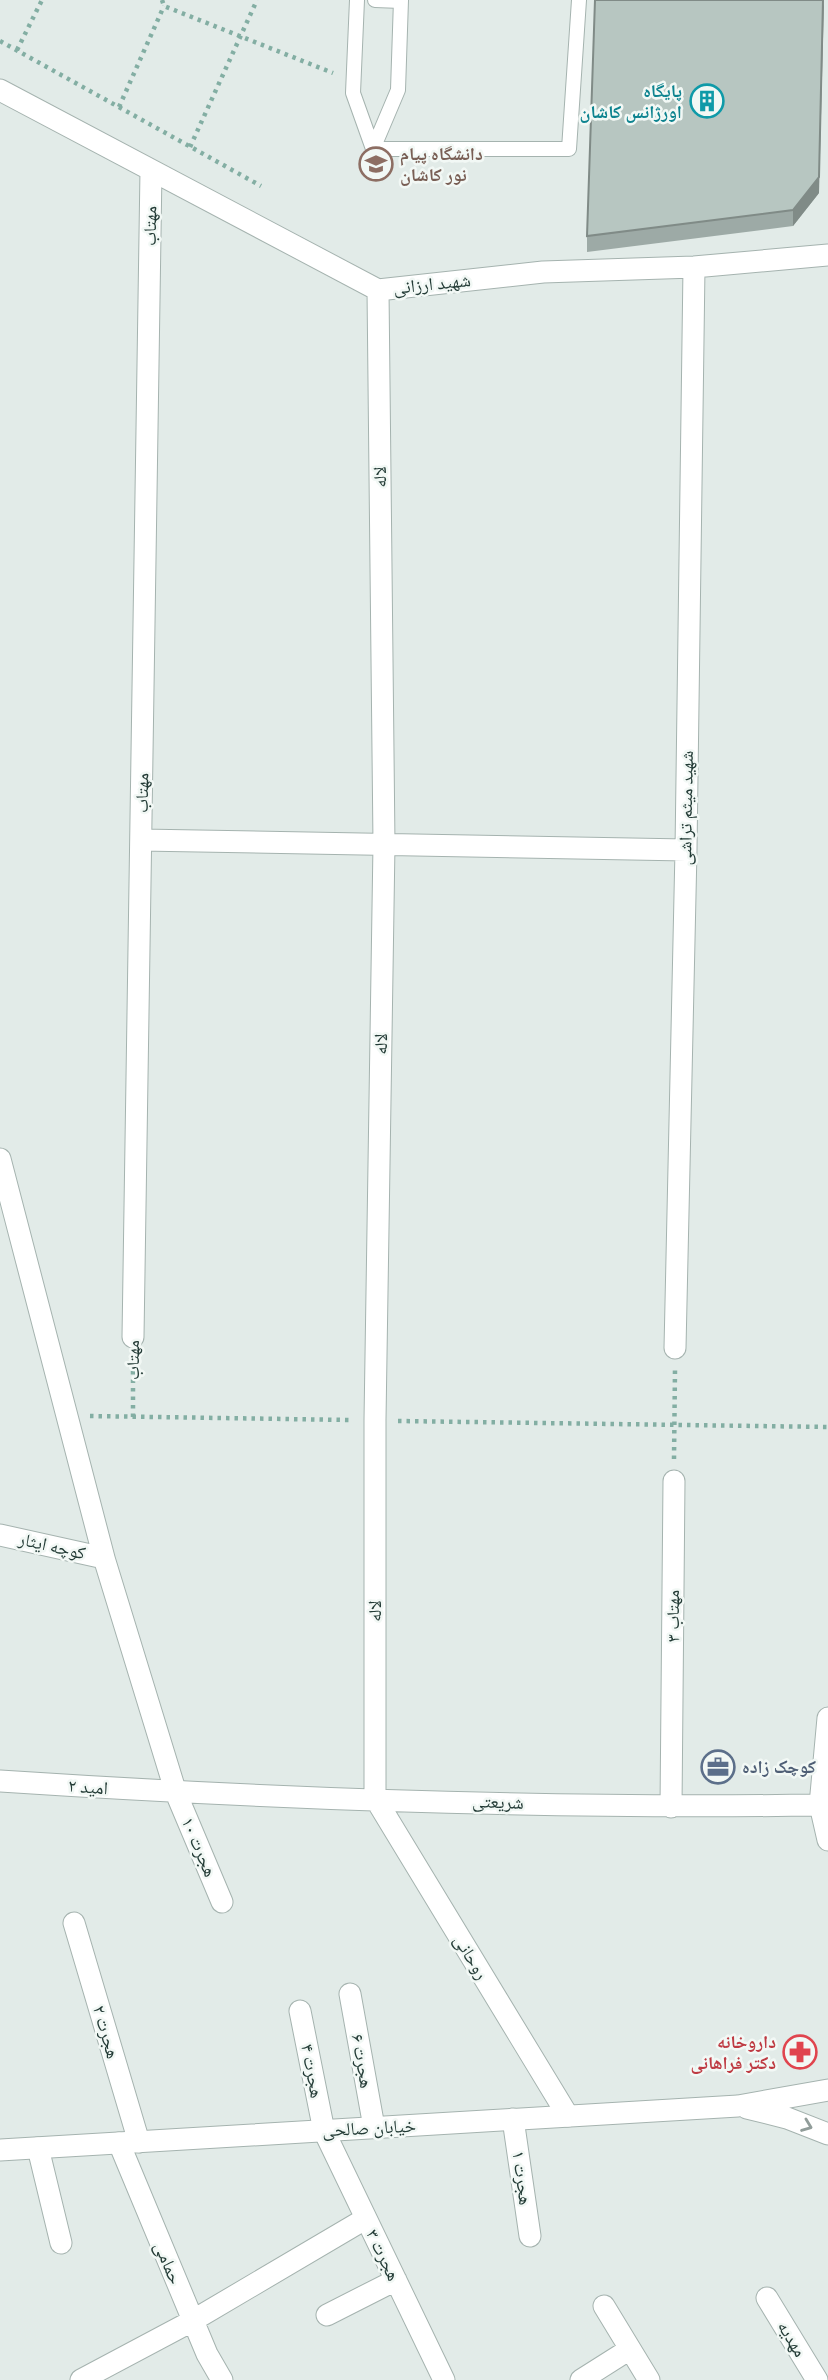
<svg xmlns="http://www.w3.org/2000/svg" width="828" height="2380" font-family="'IBM Plex Sans','Noto Naskh Arabic',sans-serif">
	<rect width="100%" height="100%" fill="#e2ebe8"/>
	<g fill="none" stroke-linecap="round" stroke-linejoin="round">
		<defs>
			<path id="service" d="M357,0l-4,93 20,56h196l10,-149
				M375,0l26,1
				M373,149l25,-59 3,-90"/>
			<path id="minor" d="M0,90l378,200 165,-18 151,-5 134,-12
				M378,290l6,554 -9,576v378l193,318
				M141,840l545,10
				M133,1337l18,-1167
				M675,1348l11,-498 8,-583
				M828,1718l-8,87 8,35
				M0,1781c273,18 547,28 820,24
				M176,1793l46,109
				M671,1807l3,-326
				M74,1923l65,219
				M350,1994l24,133
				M300,2011l24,120 120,249
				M513,2119l17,117
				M119,2143l88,211 15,26
				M38,2148l23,95
				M767,2298l50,82
				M604,2306l45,74
				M327,2315l69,-35
				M81,2380l111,-59 173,-102
				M581,2380l49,-31"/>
			<path id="tertiary" d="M0,1159l104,399 72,235
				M0,1535l104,23
				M747,2108l40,10 41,16
				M0,2150l738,-44 90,-16"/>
		</defs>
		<use href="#service" stroke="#a5b3af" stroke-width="16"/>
		<use href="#minor" stroke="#a5b3af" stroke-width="23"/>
		<use href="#tertiary" stroke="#a5b3af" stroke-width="23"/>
		<path stroke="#83aea3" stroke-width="4.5" stroke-dasharray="3.5 5" stroke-linecap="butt" d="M162,0l2,6 169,67
			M0,41l261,145
			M17,50l25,-50
			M119,107l45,-101
			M190,147l67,-147
			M90,1416l261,4
			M133,1417v-59
			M398,1421l430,6
			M674,1459l1,-89"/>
		<use href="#service" stroke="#fff" stroke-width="14"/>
		<use href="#minor" stroke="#fff" stroke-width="21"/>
		<use href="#tertiary" stroke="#fff" stroke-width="21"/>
	</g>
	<path fill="#9daaa6" d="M819,193l-26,33 -206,26v-16z"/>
	<path fill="#808b87" d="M824,0l-5,193 -26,33v-16z"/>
	<path fill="#b7c6c1" stroke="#808b87" stroke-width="2" d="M595,0h228l-4,177 -26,33 -206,26z"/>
	<defs><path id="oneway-chevron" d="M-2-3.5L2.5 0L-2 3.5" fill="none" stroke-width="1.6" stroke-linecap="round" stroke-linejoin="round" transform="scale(1.75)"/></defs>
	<use stroke="#919d9a" href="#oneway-chevron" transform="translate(807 2126) rotate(21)"/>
	<defs>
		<symbol id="building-ring" viewBox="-11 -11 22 22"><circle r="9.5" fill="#f2f8f5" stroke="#0f9aa8" stroke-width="1.5"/><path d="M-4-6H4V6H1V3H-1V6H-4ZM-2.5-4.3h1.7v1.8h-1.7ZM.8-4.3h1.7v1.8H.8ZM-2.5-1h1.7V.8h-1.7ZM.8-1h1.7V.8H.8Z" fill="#0f9aa8"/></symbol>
		<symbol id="university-ring" viewBox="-11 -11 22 22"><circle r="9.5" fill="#f2f8f5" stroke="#8d6e63" stroke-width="1.5"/><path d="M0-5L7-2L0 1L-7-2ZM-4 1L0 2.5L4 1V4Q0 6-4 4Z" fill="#8d6e63"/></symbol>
		<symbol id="office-ring" viewBox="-11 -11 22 22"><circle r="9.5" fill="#f2f8f5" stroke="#5c6f8a" stroke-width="1.5"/><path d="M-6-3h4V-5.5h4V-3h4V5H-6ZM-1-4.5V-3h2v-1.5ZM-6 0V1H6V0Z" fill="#5c6f8a"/></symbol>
		<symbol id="pharmacy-ring" viewBox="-11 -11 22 22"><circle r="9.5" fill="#f2f8f5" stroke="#e0444e" stroke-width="1.5"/><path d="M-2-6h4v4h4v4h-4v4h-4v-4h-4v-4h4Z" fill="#e0444e"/></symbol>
	</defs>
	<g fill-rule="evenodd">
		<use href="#building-ring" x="688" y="82" width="38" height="38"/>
		<use href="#university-ring" x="357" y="145" width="38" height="38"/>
		<use href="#office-ring" x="699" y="1748" width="38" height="38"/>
		<use href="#pharmacy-ring" x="781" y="2033" width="38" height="38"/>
	</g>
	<g text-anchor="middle" stroke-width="5" stroke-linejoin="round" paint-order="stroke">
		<g font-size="18" font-weight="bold" fill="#0d838f" stroke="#f2f8f5" text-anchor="end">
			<text x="682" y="97">پایگاه<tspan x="682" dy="21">اورژانس کاشان</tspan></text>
		</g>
		<g font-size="18" font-weight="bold" fill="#785e54" stroke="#f2f8f5" text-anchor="start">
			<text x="400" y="160">دانشگاه پیام<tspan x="400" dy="21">نور کاشان</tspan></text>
		</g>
		<g font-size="18" fill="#233b36" stroke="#f2f8f5">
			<text transform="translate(150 226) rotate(-89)" y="6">مهتاب</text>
			<text transform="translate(432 284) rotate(-6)" y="6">شهید ارزانی</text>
			<text transform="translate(380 477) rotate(-91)" y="6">لاله</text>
			<text transform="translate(142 793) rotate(-89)" y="6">مهتاب</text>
			<text transform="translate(686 808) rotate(-89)" y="6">شهید میثم تراشی</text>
			<text transform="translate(381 1044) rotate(-89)" y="6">لاله</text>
			<text transform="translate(133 1360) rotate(-90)" y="6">مهتاب</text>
			<text transform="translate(52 1546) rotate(13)" y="6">کوچه ایثار</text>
			<text transform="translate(375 1611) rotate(-90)" y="6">لاله</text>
			<text transform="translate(673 1616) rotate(-90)" y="6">مهتاب ۳</text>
			<text transform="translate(88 1787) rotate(4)" y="6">امید ۲</text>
			<text transform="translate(498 1802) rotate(2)" y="6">شریعتی</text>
			<text transform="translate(199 1847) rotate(67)" y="6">هجرت ۱۰</text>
			<text transform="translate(471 1957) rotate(59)" y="6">روحانی</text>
			<text transform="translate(106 2032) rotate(74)" y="6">هجرت ۲</text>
			<text transform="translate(362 2061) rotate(80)" y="6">هجرت ۶</text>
			<text transform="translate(312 2071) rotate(79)" y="6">هجرت ۴</text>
			<text transform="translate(369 2128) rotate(-3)" y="6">خیابان صالحی</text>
			<text transform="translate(522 2178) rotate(82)" y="6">هجرت ۱</text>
			<text transform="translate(383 2255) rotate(64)" y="6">هجرت ۳</text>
			<text transform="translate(168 2263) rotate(67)" y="6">حمامی</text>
			<text transform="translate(792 2339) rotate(59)" y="6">مهدیه</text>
		</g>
		<g font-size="18" font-weight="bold" fill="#4e5e75" stroke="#f2f8f5" text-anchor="start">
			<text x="742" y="1773">کوچک زاده</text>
		</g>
		<g font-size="18" font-weight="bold" fill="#be3a42" stroke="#f2f8f5" text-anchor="end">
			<text x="776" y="2048">داروخانه<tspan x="776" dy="21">دکتر فراهانی</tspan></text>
		</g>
	</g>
</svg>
